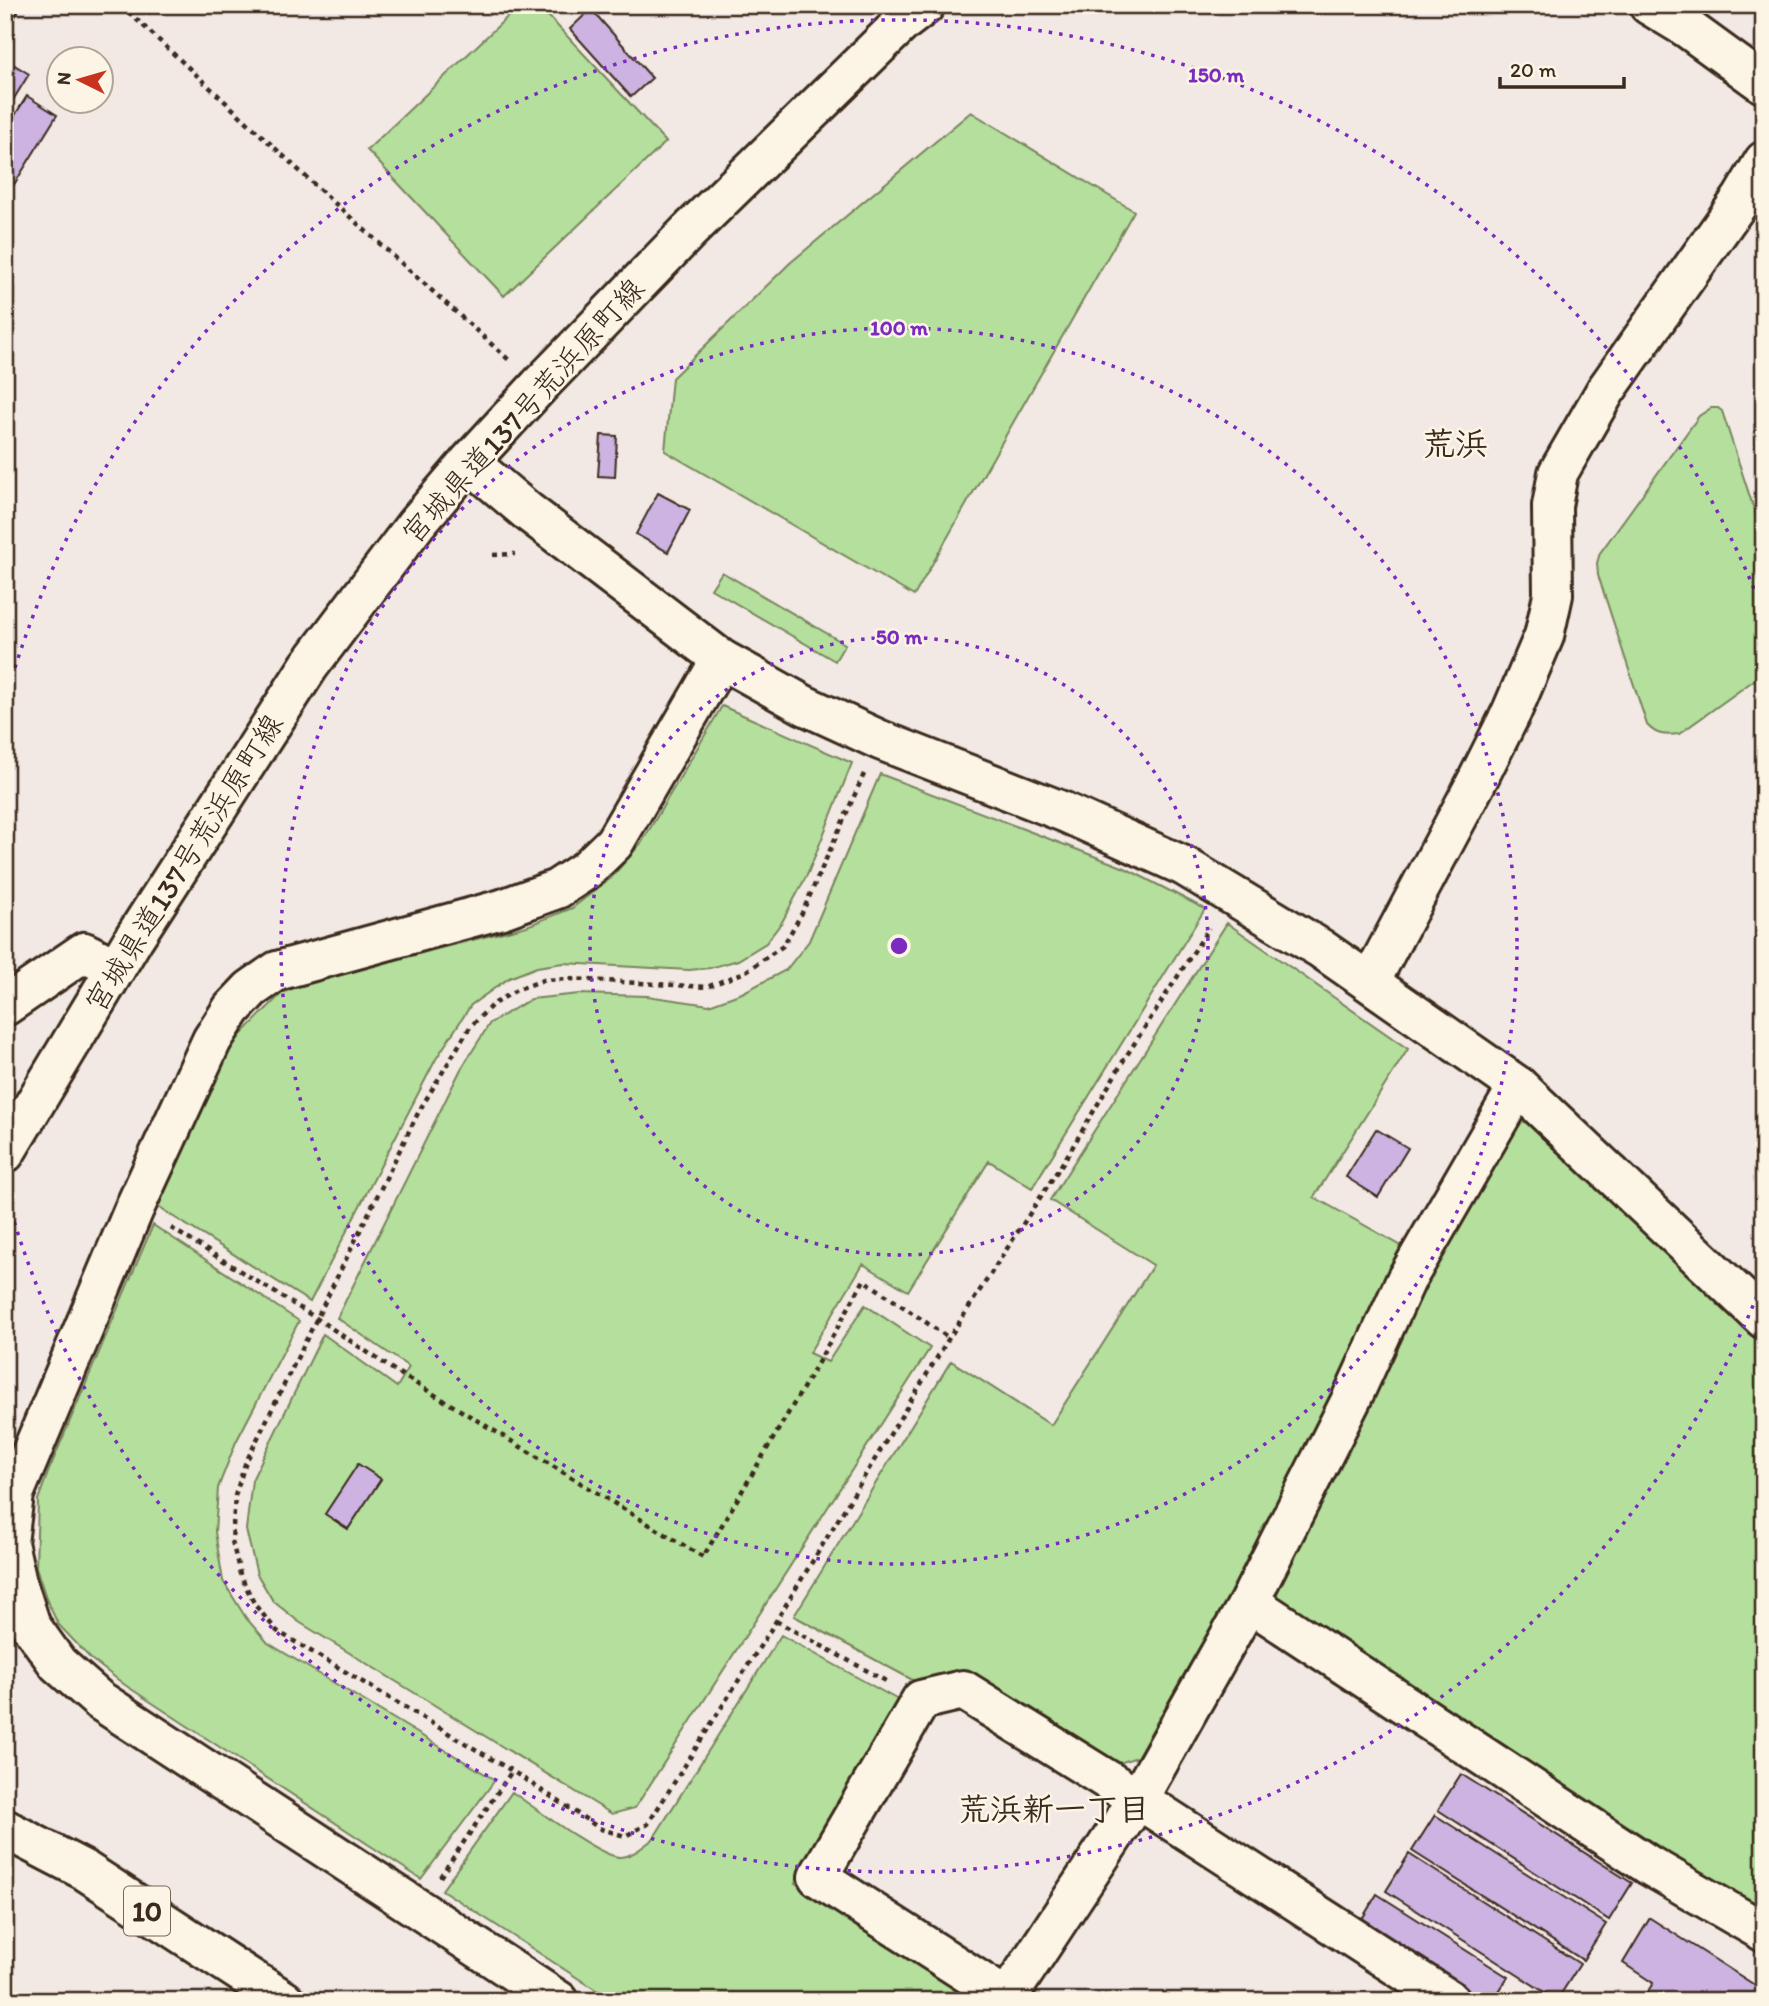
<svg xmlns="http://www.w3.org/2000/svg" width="1769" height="2006" font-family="Itim,'Klee One',sans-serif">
	<rect width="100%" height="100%" fill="#f2e8e4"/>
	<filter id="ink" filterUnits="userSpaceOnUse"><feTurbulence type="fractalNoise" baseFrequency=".0143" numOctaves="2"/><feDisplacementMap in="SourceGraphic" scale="14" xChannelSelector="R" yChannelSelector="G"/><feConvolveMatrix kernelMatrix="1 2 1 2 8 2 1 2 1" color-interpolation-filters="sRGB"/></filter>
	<g filter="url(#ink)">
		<path fill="#b4df9c" stroke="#78845d" stroke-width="2" fill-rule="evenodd" d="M520,5h18l128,137 -162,154 -137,-146z
			M971,112l163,99 -220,385 -249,-145 7,-73 118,-115z
			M1711,408h7l4,3 42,129v133l-85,61c-14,2 -23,1 -32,-9l-49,-150 -1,-12 3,-10 99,-137z
			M722,572l123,72 -10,17 -124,-72z
			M722,706l130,57 -44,110 -26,49 -16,21 -28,17 -28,8 -21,2 -126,-7 -26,4 -28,11 -38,27 -35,54 -126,243 -152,-95 69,-158 55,-56 33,-14 56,-17 82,-17 74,-19 45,-18 39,-30 31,-36z
			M880,774l245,94 80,41 -173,279 -43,-27 -81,130 -45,-27 -54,89 19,9 37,-57 65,43 -295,460 -23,6 -313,-192 -26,-21 -16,-27 -11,-44 6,-50 71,-146 74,53 12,-20 -72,-49 124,-249 29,-46 41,-24 48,-5 68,2 62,9 33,-12 44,-23 23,-29zM358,1464l23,15 -33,50z
			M1227,923l181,126 -94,148 91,51 -129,265 -139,244 -29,10 -188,-83 -126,-68 157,-255 100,64 102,-160 -103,-65z
			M1524,1121l240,211v583l-486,-305 -9,-24 237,-455z
			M153,1225l146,96 -63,121 -18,46 -3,44 8,49 23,37 22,25 227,137 -74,99 -296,-194 -34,-26 -33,-35 -11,-23 -11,-34 1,-32 1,-35 11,-30z
			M781,1635l126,70 -112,178 166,107 2,11h-350l-171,-111 70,-98c19,13 89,66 108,65 12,0 24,-11 33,-18z"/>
		<path fill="#ccb3e2" stroke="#3b2a1e" stroke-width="2" d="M5,5l13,7 -13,21z
			M591,9l61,69 -21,19 -61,-68z
			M5,59l24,15 -24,39z
			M27,96l30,19 -52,84v-68z
			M601,435l16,1 -2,41 -17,-1z
			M658,493l32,17 -22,42 -32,-18z
			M1376,1129l32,19 -30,49 -32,-20z
			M358,1464l23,15 -33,50 -23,-15z
			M1461,1774l171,109 -23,37 -171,-110z
			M1435,1815l171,109 -23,36 -171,-109z
			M1409,1854l171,110 -23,36 -171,-109z
			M1377,1894l131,83 -15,24h-17l-85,-54 4,-6 -33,-22z
			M1650,1918l114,73v10h-122l11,-18 -30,-20z"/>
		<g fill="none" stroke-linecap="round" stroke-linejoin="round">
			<defs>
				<path id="street" d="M1649,5l38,23 77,56
					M1370,982l107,-201 35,-70 32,-75 9,-41 -1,-89 6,-33 48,-83 136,-192 22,-37
					M5,1006l79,-54 32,16
					M1611,1174l153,145
					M1249,1602l401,264 114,66
					M559,2001l-460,-301 -41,-36 -27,-38 -14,-43 -9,-40 6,-49 120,-285 78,-169 20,-31 19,-20 26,-18 225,-62 55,-20 29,-19 28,-27 107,-184
					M1005,2001l133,-202 111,-197 102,-202 55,-120 112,-194
					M1011,2001l-193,-124 103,-177 42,-10 175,109 313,202"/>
				<path id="secondary" d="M469,462l58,49 194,148 83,46 76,35 184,72 120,54 136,82 198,138 93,88
					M5,1153l129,-215 175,-272 107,-142 53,-62 70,-76 149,-154 215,-210 22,-17"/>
				<path id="primary" d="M5,1829l79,41 201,131"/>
			</defs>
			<use href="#street" stroke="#3b2a1e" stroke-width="44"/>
			<use href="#secondary" stroke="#3b2a1e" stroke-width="44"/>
			<use href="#primary" stroke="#3b2a1e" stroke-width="44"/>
			<path stroke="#3b2a1e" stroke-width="4.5" stroke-dasharray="5 5" stroke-linecap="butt" d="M121,5l197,183 191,172
				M493,555l22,-1
				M864,774l-62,139 -19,33 -38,26 -38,15 -136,-8 -27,1 -26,9 -26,16 -22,22 -51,84 -174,353 -10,32 -3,45 8,33 15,31 22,26 235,140 89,58 24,7 23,-12 128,-203 173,-283 120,-185 56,-95 84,-130
				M171,1228l145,90 81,54 306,185 112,-189 49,-88 85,58
				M776,1621l110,60
				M440,1877l72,-106"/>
			<use href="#street" stroke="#fcf5e5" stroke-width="38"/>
			<use href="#secondary" stroke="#fcf5e5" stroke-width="38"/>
			<use href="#primary" stroke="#fcf5e5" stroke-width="38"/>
		</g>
	</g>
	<g fill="none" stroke="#7b2cbf" stroke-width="3.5" stroke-dasharray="3.5 7">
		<circle cx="899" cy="946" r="309"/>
		<circle cx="899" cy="946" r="618"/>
		<path d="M1761 1286A927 927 0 0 1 6 1194M6 698A927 927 0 0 1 1761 606"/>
	</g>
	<g text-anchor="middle" stroke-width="5" stroke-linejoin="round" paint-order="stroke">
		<rect fill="#fcf5e5" stroke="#75675a" stroke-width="2" x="124" y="1886.5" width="46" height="49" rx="5"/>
		<g font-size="28" font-weight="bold" fill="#3b2a1e">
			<text x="147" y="1921">10</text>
		</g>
		<g font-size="30" fill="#3b2a1e" stroke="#fcf5e5">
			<text transform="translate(523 411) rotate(-48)" y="10">宮城県道137号荒浜原町線</text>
			<text transform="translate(184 863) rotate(-58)" y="10">宮城県道137号荒浜原町線</text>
		</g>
		<g font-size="32" font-weight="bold" fill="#3b2a1e" stroke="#fcf5e5">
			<text x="1054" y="1820">荒浜新一丁目</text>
		</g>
		<g font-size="33" font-weight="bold" fill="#3b2a1e" stroke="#fcf5e5">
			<text x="1455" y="455">荒浜</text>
		</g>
	</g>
	<circle cx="899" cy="946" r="10" fill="#7b2cbf" stroke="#fcf5e5" stroke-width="3.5"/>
	<g font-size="21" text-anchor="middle" font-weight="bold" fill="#7b2cbf" stroke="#fcf5e5" stroke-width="5" stroke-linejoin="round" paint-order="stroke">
		<text x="1216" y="82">150 m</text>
		<text x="899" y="335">100 m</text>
		<text x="899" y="644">50 m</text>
	</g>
	<rect width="1769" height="2006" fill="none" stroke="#fcf5e5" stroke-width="28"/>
	<rect x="14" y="14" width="1741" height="1978" fill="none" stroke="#3b2a1e" stroke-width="2.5" filter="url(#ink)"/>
	<g transform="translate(80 80) rotate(275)"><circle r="33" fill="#fcf5e5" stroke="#afa495" stroke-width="2"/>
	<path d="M0-5L12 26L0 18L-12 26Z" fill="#c8321e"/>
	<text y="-10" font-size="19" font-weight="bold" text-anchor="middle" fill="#3b2a1e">N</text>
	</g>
	<path d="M1500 77v10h124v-10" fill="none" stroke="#3b2a1e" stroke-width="3.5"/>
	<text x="1510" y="77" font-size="21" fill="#3b2a1e" stroke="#fcf5e5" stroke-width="5" paint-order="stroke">20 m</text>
</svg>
